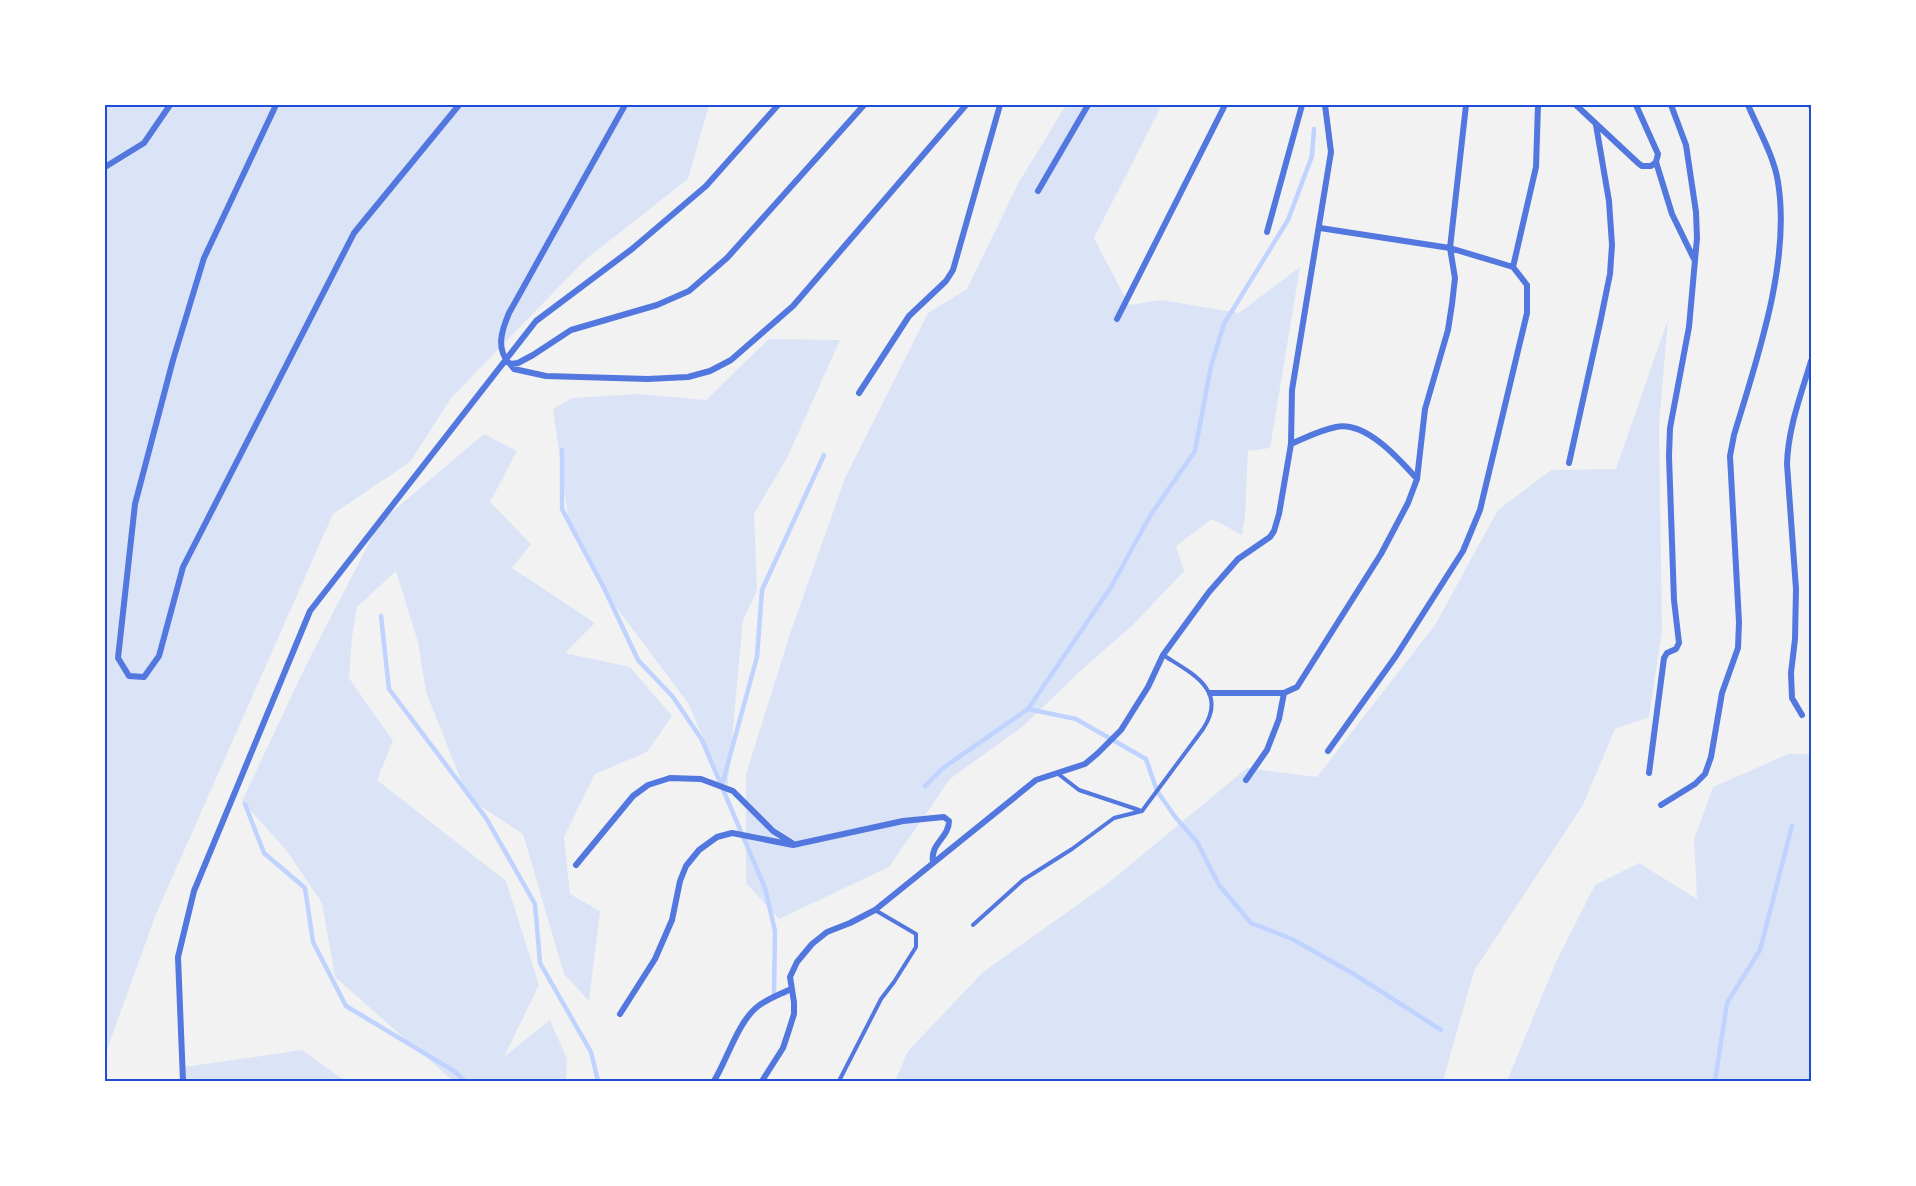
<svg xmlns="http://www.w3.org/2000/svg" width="1916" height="1186" font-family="Barlow,sans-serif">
	<rect width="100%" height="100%" fill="#f2f2f2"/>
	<path fill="#dbe4f7" d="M105,105h604l-21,74 -102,80 -135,139 -41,64 -77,52 -177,400 -51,141z
		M1066,105h96l-68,133 35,67 33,-5 77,13 61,-46 -30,181 -22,3 -3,65 -3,19 -30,-16 -36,27 8,25 -52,55 -44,38 -66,63 -72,52 -61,88 -110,52 -33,-36v-109l44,-140 55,-156 83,-165 39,-24 52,-107z
		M1668,319l-9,106 3,206 -13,86 -34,12 -32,76 -109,166 -31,110h-548l13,-30 75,-79 124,-88 140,-116 70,9 118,-152 63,-115 53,-40 65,-1z
		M769,339l71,1 -52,116 -34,58 3,76 -14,30 -16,173 -39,-90 -72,-96 -46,-77 -17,-121 19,-11 65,-4 69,6z
		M484,434l33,17 -27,51 41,42 -19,24 83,55 -30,30 65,14 42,49 -25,36 -52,22 -31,63 6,57 30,17 -11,90 -25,-27 -41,-140 -55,-36 -42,-106 -8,-50 -22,-71 -39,36 -5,30 -3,41 44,63 -16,39 129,101 33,104 -35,72 46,-37 17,39 -1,22h-113l-118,-104 -13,-74 -36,-53 -44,-49 66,-140 72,-139z
		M1788,754h23v327h-304l49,-119 39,-77 44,-22 58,36 -3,-60 19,-52z
		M302,1050l39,28 16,3h-177l4,-14z"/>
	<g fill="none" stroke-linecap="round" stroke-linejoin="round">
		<path stroke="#bfd3fe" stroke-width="4.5" d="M562,450v59l43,81 33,70 35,37 29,43 63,148 10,43 -1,63
			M381,616l8,73 97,129 49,86 5,59 51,89 7,29
			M1028,709l48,10 70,40 11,32 19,27 21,24 22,43 32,38 41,16 62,35 87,56
			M722,785l35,-128 5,-67 62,-135
			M925,786l18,-18 85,-59 83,-122 39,-71 45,-65 16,-85 13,-42 64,-104 24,-64 2,-27
			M245,804l19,49 41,35 8,54 33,64 108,65 11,10
			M1715,1081l12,-78 33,-53 32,-124"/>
		<path stroke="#5277de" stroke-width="4" d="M1057,773l22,17 60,20
			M973,925l50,-45 49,-31 42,-31 28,-7 61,-82c26,-39 -12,-56 -40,-74
			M839,1081l42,-82 13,-17 22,-35v-13l-41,-24"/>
		<path stroke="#5277de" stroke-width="6" d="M276,105l-72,153 -31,102 -38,144 -17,154 11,18 15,1 15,-21 24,-89 171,-334 105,-128
			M625,105l-116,208c-7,17 -14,36 1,51l8,-1 15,-8 38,-25 86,-25 32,-14 38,-33 137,-153
			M1576,105l62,58 4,3h9l5,-4 2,-8 -22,-49
			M1810,105l1,1
			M1656,162l16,52 22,45
			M105,167l39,-24 26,-38
			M1038,191l50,-86
			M1320,228l130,20 63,19
			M1267,232l35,-127
			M1117,319l108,-214
			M510,364l4,5 32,7 102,3 40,-2 22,-6 21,-11 62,-54 173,-201
			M859,393l50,-77 37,-35 7,-11 47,-165
			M1291,444c14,-6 29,-14 45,-17 30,-6 63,32 81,52
			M1569,463l31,-140 10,-49 2,-29 -3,-44 -13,-76
			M1210,693h74l13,-6 84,-133 27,-51 9,-24 8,-70 23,-79 4,-26 3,-26 -5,-30 16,-143
			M1802,715l-10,-17 -1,-25 4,-34 1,-50 -9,-125c1,-36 14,-69 24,-103
			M1328,751l68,-95 67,-105 17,-41 47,-197v-28l-14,-18 23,-100 2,-62
			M1649,773l15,-115 3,-5 9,-4 3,-6 -5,-43 -5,-144 1,-28 19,-101 8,-89 -1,-26 -10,-67 -15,-40
			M1246,780l21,-30 12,-31 5,-26
			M1661,805l34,-21 10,-10 6,-17 11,-64 16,-45 1,-26 -9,-166 4,-21c23,-76 57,-173 44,-253 -4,-26 -20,-53 -30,-77
			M576,865l57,-69 15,-11 22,-7 31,1 32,12 40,40 19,12
			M620,1014l35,-55 17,-39 8,-39 6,-15 13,-16 18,-13 15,-4 61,12 110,-24 41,-4 5,4c0,17 -19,22 -16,41
			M183,1081l-5,-124 16,-66 116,-280 226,-290 96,-72 74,-63 72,-81
			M714,1081c13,-21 24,-59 43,-74 10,-8 22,-12 34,-18
			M762,1081l21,-33 5,-15 6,-19v-12l-4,-25 7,-15 15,-18 15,-12 23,-9 25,-13 161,-130 49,-16 13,-11 23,-23 27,-43 15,-32 46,-63 29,-33 32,-22 4,-6 5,-17 12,-70 1,-54 39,-238 -6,-47"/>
	</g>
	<rect width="1916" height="1186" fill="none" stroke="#ffffff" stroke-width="213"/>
	<rect x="106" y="106" width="1704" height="974" fill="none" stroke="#1d4ed8" stroke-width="2"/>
</svg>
